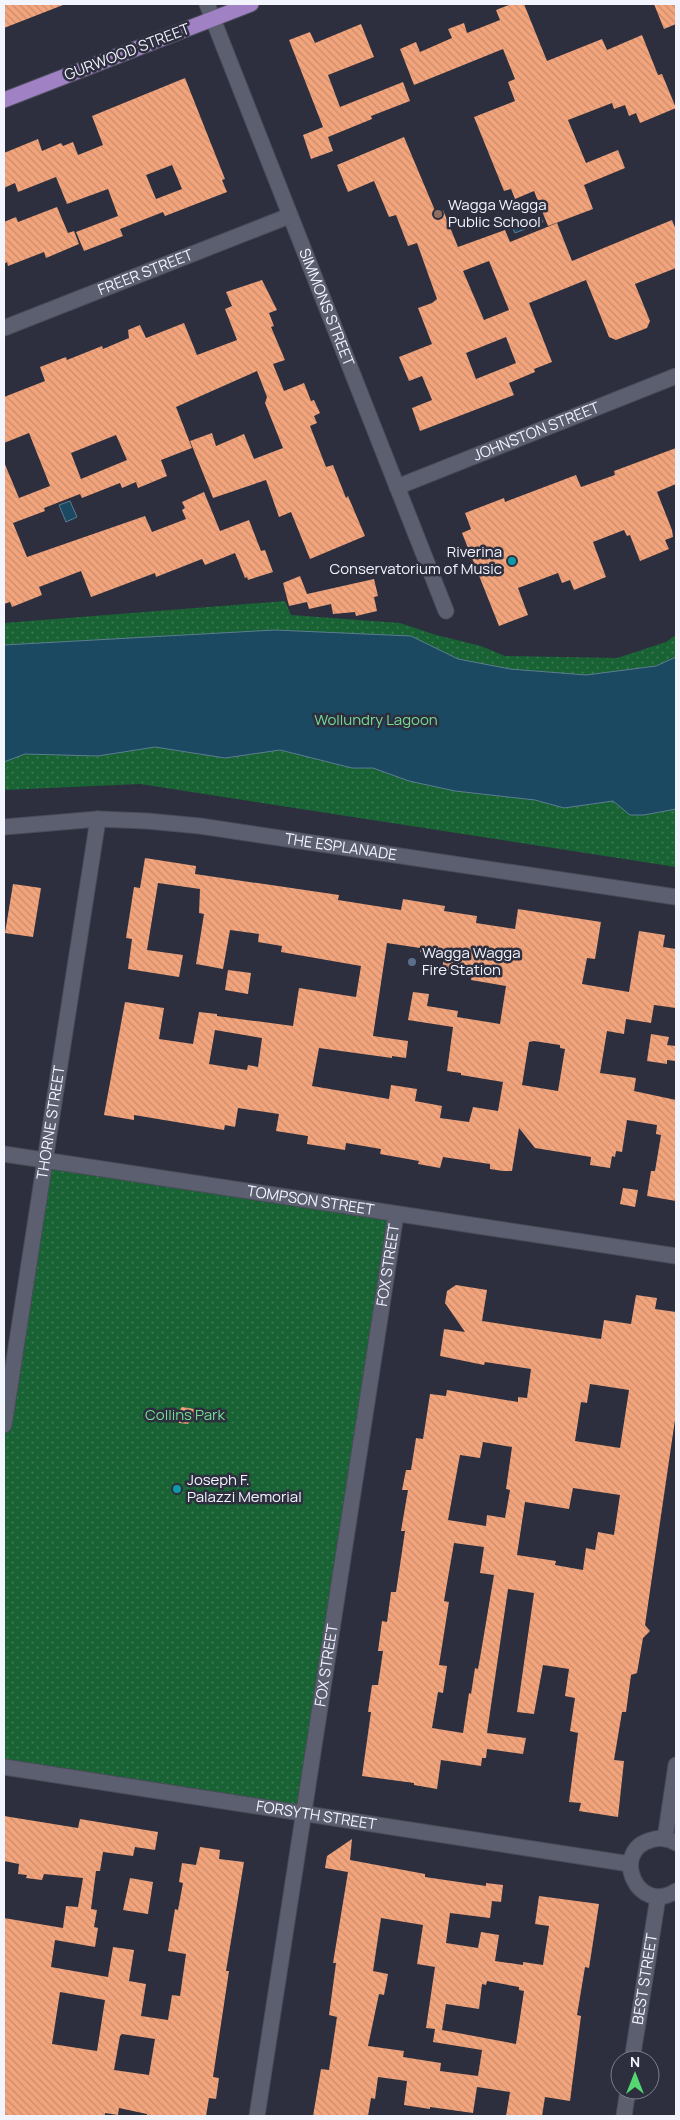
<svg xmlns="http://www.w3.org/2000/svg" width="680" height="2120" font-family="Manrope,sans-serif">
	<defs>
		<pattern id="park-dots" width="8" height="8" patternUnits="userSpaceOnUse" patternTransform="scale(1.25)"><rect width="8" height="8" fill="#186234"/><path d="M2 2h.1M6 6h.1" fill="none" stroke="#3a7952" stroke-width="1.8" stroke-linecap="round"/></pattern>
		<pattern id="building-back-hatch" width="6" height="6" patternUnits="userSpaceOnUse" patternTransform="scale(1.25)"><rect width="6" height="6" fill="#f3a47b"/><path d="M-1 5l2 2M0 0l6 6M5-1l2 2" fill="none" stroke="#c88d6f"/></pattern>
	</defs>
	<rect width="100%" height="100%" fill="#2d2f3e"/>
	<path fill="url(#park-dots)" d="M285,601l6,14 109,8 36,12 45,11 24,10 112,2 49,-16 10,-7v232l-536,-83 -136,6v-167z
		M45,1161l351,53 -92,599 -300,-46v-342z"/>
	<path fill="#1b4962" stroke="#5c7c91" d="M540,216l3,6 -28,11 -3,-6z
		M70,501l7,16 -11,5 -7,-17z
		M275,630l136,6 47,23 52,10 76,6 70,-9 20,-9v152l-32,6h-14l-17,-14 -49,7 -29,-8 -80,-9 -46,-10 -36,-13h-21l-72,-18 -55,8 -70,-11 -57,9 -73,-2 -21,8v-117z"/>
	<path fill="url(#building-back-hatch)" fill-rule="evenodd" d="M4,4h59v1l-59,23z
		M511,4h13l23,57 55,-22 5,11 35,-15 16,40 4,-1 14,34 -36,15 -4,-10 -7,3 -4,-11 -11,4 -2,-6 -44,17 18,43 32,-13 7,18 -41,17 9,24 -45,17 -14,-35 -19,8 -4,-10 -7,2 -30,-74 41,-16 -7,-19 7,-3 -12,-30 -89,36 -14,-36 16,-7 4,10 32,-14 -4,-9 16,-6 3,10 33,-13 -4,-10z
		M654,4h22v20l-12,5z
		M361,24l13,33 -46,18 12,32 63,-25 7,19 -39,15 1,3 -44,18 5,14 -22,8 -8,-24 20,-8 -34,-87 21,-8 5,11z
		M185,78l40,101 -3,1 5,12 -62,24 -2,-4 -43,17 3,7 -39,15 -8,-19 42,-16 -10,-27 -41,15 -11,-27 -38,15 -3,-9 -11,5v-35l34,-14 4,12 19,-8 2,3 10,-4 5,13 25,-10 -11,-29zM172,165l10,24 -26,10 -10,-24z
		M404,137l32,76 7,-3 15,37 47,-17 5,12 47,-19 15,38 100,-41 4,10v38l-41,16 15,37 -3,7 -31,12 -7,-3 -23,-57 -57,23 23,59 -18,7 1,3 -26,11 5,12 -94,36 -8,-23 20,-8 -10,-24 -13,5 -10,-24 33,-13 -14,-36 14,-5 5,-4 -20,-56 -9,3 -12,-31 -7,2 -15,-36 -26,11 -11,-27zM489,261l20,49 -25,10 -21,-49zM506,337l10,26 -40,16 -10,-26z
		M57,207l11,26 6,-2 5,13 -33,14 -2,-6 -36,14 -1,-4 -3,2v-42l12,-5 2,5z
		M262,280l15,30 -8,3 5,13 -3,1 14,33 -12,4 11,27 20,-8 7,18 3,-1 6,13 -6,3 3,7 -7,3 16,41 7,-2 13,33 2,-2 17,40 -55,23 -19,-47 -12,5 -13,-37 -53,18 -23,-57 22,-8 4,13 28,-12 10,25 29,-11 -18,-45 2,-6 -10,-26 -81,36 16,41 -31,12 6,16 -29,12 -2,-6 -14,6 -2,-5 -38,15 -2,-4 -36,14 1,3 -32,12 14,34 118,-41 7,16 34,-13 -4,-9 3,-2 -3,-6 22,-10 16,39 29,-11 12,31 4,-1 8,22 -25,8 -1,-3 -2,1 -10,-25 -30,12 -3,-6 -46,18 -1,-4 -64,24 -10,-26 -42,16 3,8 -30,12 -2,-5 -6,2v-142l15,36 31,-12 -21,-53 -25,10v-46l41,-16 -5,-14 26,-10 1,3 35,-14 1,3 26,-11 -1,-8 12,-5 6,13 38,-15 13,32 40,-15 -12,-31 7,-3 -6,-14zM116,435l11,25 -46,19 -10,-26z
		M676,448v36l-19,8 15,38 1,7 -8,3 4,9 -29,12 -10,-26 -3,1 -3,-6 -31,12 13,35 -32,13 -4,-10 -8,3 -4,-10 -40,15 10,27 -29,11 -37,-93 9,-4 -6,-16 39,-15 1,4 71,-27 5,12 34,-12 -1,-4z
		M300,576l7,18 67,-15 4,17 -4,1 3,14 -21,5 -1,-4 -22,2 -2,-10 -22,5 -2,-7 -18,4 -6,-23z
		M145,858l51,8 -1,8 144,21 -1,5 63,10 2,-11 42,7 -1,5 33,5 -1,7 39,6 3,-20 83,13 -6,37 -8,-1 -5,26 47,8 10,-61 26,4 -2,12 13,2v59l-22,-3 -3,18 -25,-4 -2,15 -17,-3 -7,42 36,5 -2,13 42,9v101l-29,-5 4,-25h4l6,-36 -5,-1 1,-9 -30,-5 -5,32 -6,-1 -1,6 -3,-1 -2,12 -20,-3 1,-8 -56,-9 -16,-20 -7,43h-9l-13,-2v-5l-47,-7 -3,11 -22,-4 1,-3 -39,-7 1,-5 -35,-6 -1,7 -38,-6 1,-8 -32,-5 3,-17 -41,-6 -3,19 -10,-2 -1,5 -90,-15v5l-30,-5 21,-113 39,6 -5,31 34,5 6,-32 18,2v2l76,10 6,-38 57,9 5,-31 -80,-14 1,-6 -24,-4 1,-8 -29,-4 -7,39 -27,-5 8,-50 -5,-1 1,-24 -42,-6 -11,67 36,5 -4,22 -51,-8 4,-30 -6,-1 8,-51 6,1zM387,943l33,5v4l24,4 -2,15 30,4 -1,5 35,6 -6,38 -43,-7 1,-6 -31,-5 2,-12 -16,-2 -5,28 45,7 -6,44 14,2v2l42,7 -5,29 -25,-4 -4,15 -29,-4 2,-12 -27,-5 2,-12 -26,-4 -2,14 -77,-13 7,-38 73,10v-2l14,2 2,-17 -35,-5zM215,1030l47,8 -4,29 -10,-2 -1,5 -38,-6zM534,1041l26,4v3l5,1 -7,42 -36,-6 7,-43z
		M13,884l28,4 -8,49 -28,-4z
		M228,970l23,3 -3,21 -23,-4z
		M651,1034l18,3 -2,8 9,1v15l-9,-1v4l-20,-3z
		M623,1188l15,2 -3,17 -15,-3z
		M456,1285l31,5 -5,31 119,18 3,-19 27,4 5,-29 21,3 -2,11 21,3v101l-31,212 5,6 -7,7 -6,35 -6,2 -5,37h-4l-8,48 10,1 -6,56 -39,-6 2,-8 -12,-1 9,-69 -8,-2 5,-33 -10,-2 4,-27 -26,-4 -9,49 -17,-2 17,-119 -26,-4 -21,144 39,5 -3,16 -36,-5 -1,9h-4l-1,8 -40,-6 -4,29 -23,-4v-2l-52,-7 9,-64h-3l4,-27h6l5,-34h-5l4,-30 5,1 4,-30h5l9,-61h-4l7,-41h-6l4,-20h5l5,-32 7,1 7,-45 16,2 1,-6 71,12v-5l9,1 4,-29 -46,-7 -1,3 -44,-9 4,-27 21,3 -20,-29 2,-12zM590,1384l39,6 -9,58 -45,-7 6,-39 6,1zM483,1442l29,5 -6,42 4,1 -5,28 -18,-3 -1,11 -38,-6 12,-65 20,3zM573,1488l47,7 -6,40 -16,-3 -3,18 -9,-2 -3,22 -28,-5 1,-4 -39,-6 8,-53 44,7zM454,1543l30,4 -4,26 14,2 -14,83 -2,11 -3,-1 -4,26 -2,-1 -6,40 -31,-5 6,-36 5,1 4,-27 -8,-1 10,-63 -5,-1z
		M182,1407l18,3 -12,14 -9,-1 -3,-9z
		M4,1816l74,12 2,-9 78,13 -3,18 -20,-3 -2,9 -30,-4 -3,19h-4l-5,38 6,1 -3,17 4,1 -3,19 -40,-7 -4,27 57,10 5,-30 21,3 -5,31 17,3 -5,32 27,4 4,-25 8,1 6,-42 -18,-3 7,-42 3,1 5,-27 -4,-1 3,-19 14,2 4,-18 20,3 -1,9 25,3 -18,109h3l-16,106 6,1 -3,21 -7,-1 -3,18h-59v-2l-28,-6 -1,7 -13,-2v3h-101v-198l59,10 3,-22 12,1 5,-29 -39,-4 -2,6 -16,-2 1,-3 -9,-1 1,-10 -15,-3zM60,1992l45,8 -8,51 -45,-7zM122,2034l33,5 -6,36 -35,-5 6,-34z
		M352,1839l-2,21 75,14v3l61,9v-3l17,2 -2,17 -9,-1 -2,17 -40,-5 -4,30 32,5 3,-16 18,3 -4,26 28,4v-3l20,3 6,-39 -14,-2 4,-28 60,8 -10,64 -4,-1 -8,48 4,1 -11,85 -25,-4 -3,19h-36l4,-24 -33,-5 -4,26 -43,-6v2l-26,-4 3,-24 -29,-4 -3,22 -4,-1 -3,18h-55l8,-47 8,1 8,-53 -8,-2 7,-52h-3l15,-91 -23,-4 2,-12zM381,1918l42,7 -6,39 18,3 -9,61 9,1 -2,13 49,8 -4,26 -38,-5 1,-8 -38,-6 1,-6 -36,-5 11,-52 5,1 4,-21 -15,-3zM487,1981l32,6v3l5,1 -8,53 -74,-14 4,-26 33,5 3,-25 4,1z
		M130,1878l23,4 -5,32 -25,-4z"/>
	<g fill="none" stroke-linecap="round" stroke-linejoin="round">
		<defs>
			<g id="minor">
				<path id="s1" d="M207,4l239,607"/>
				<path id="s2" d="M4,328l285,-112"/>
				<path id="s3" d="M397,487l279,-111"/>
				<path id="s4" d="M4,827l94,-8 49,2 53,5 476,71"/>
				<path id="s5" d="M4,1154l672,102"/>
				<path id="s6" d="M4,1425l94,-606"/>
				<path id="s7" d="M4,1767l626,97"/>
				<path d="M665,1839l11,-74"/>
				<path d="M676,1843c-8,-5 -16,-6 -25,-3 -41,11 -14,76 25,51"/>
				<path id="s8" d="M632,2060l26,-163"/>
				<path id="s9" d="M257,2116l139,-902"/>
				<path d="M624,2116l4,-26"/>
			</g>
			<path id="major" d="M4,100l247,-96"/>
		</defs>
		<use href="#minor" stroke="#4a4c59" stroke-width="17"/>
		<use href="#major" stroke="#4a4c59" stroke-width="17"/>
		<use href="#minor" stroke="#5c5f70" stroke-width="15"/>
		<use href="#major" stroke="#9f81c4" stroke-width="15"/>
	</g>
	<circle fill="#8d6e63" stroke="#2d2f3e" stroke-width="2" cx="438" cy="214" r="5"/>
	<g fill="#0f9aa8" stroke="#2d2f3e" stroke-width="2">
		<circle cx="512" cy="561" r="5"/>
		<circle cx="177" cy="1489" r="5"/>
	</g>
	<circle fill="#5c6f8a" stroke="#2d2f3e" stroke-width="2" cx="412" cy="962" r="5"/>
	<g text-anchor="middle" stroke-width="5" stroke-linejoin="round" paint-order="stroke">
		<g font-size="15" fill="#f2f4fe" stroke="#2d2f3e">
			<text transform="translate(127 52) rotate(-21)" y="5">GURWOOD STREET</text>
			<text dy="5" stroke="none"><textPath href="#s2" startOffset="152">FREER STREET</textPath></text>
			<text dy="5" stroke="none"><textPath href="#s1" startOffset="326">SIMMONS STREET</textPath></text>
			<text dy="5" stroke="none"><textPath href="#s3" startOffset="150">JOHNSTON STREET</textPath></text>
			<text dy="5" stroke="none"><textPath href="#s4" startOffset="339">THE ESPLANADE</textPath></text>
			<text dy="5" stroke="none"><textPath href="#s6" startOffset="306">THORNE STREET</textPath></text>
			<text dy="5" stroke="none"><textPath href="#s5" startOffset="310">TOMPSON STREET</textPath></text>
			<text dy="5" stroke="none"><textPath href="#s9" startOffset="861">FOX STREET</textPath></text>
			<text dy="5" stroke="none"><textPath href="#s9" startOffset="456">FOX STREET</textPath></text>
			<text dy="5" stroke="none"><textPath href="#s7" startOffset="316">FORSYTH STREET</textPath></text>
			<text dy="5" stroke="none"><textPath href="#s8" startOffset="82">BEST STREET</textPath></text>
		</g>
		<g font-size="15" fill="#f2f4fe" stroke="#2d2f3e" text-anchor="start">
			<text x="448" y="210">Wagga Wagga<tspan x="448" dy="17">Public School</tspan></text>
			<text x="502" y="557" text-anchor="end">Riverina<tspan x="502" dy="17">Conservatorium of Music</tspan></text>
			<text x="422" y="958">Wagga Wagga<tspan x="422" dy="17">Fire Station</tspan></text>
			<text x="187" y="1485">Joseph F.<tspan x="187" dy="17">Palazzi Memorial</tspan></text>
		</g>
		<g font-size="15" fill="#75db93" stroke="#2d2f3e">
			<text x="376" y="725">Wollundry Lagoon</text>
			<text x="185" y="1420">Collins Park</text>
		</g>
	</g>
	<rect width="680" height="2120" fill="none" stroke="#f2f4fe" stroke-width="10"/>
	<g transform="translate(635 2075)"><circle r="24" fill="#2d2f3e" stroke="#7c7e8b"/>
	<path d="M0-4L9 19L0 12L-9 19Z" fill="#54d672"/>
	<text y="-8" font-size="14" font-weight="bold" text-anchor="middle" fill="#f2f4fe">N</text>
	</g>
</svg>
